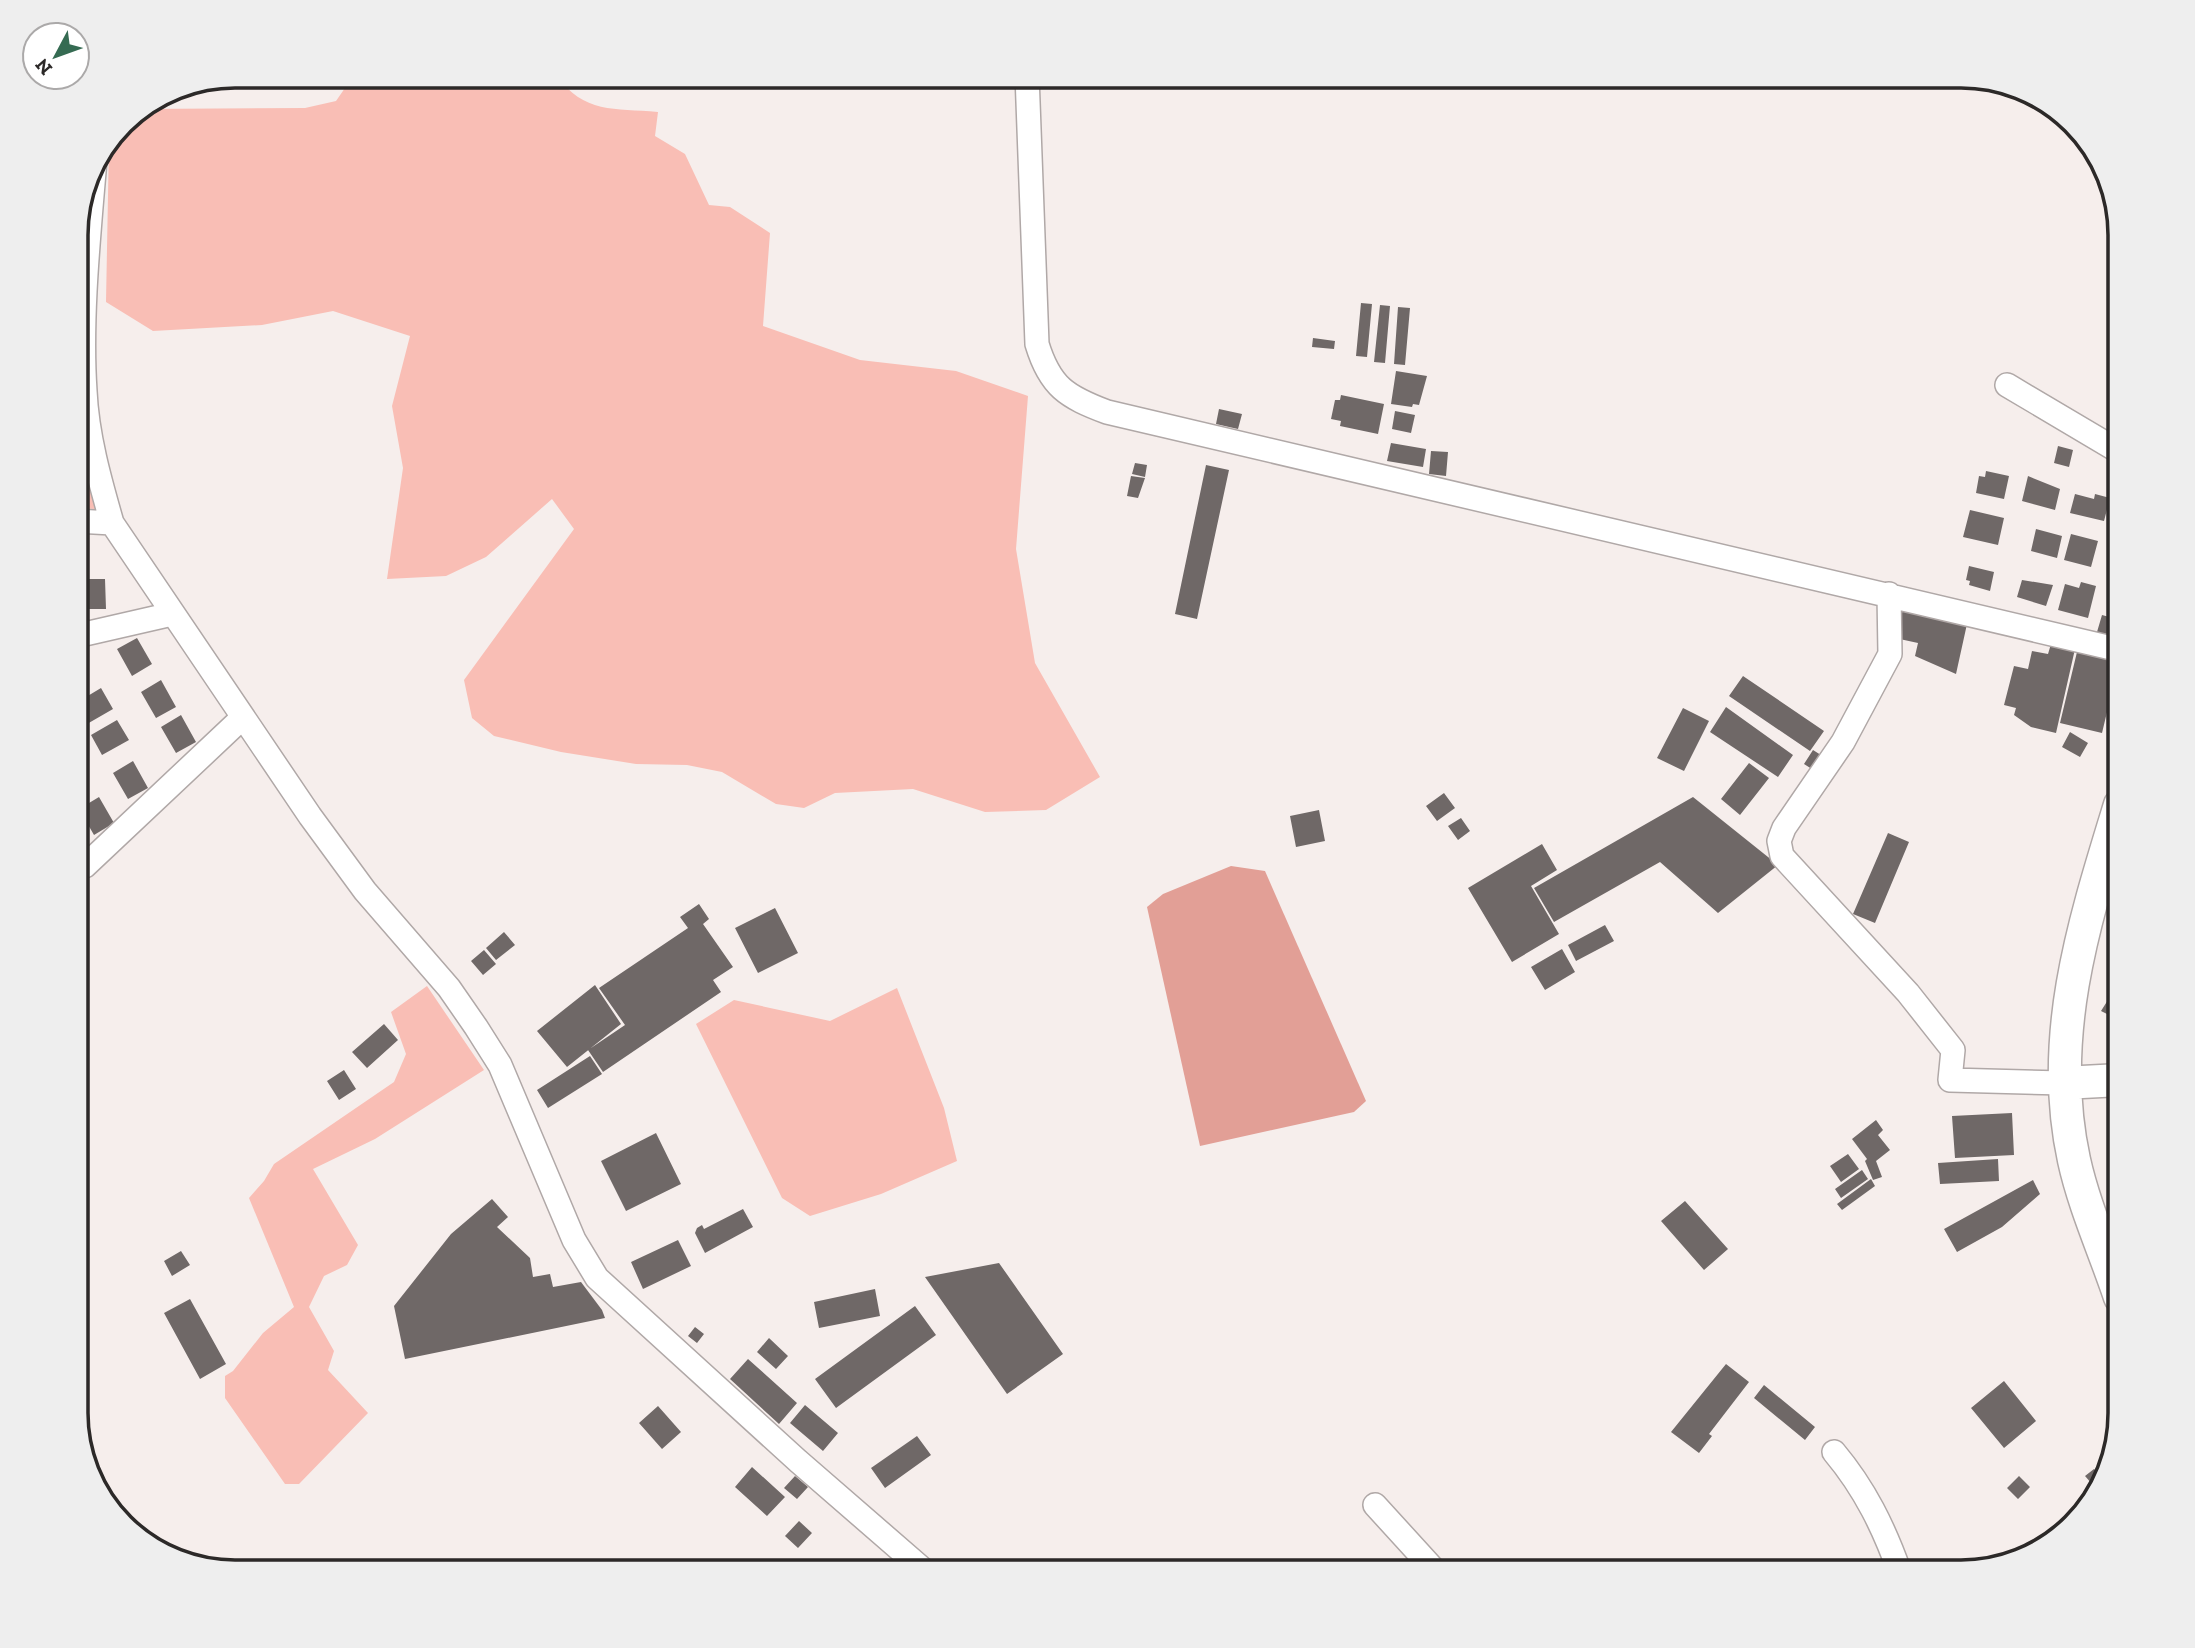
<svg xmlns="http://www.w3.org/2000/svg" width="2195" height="1648" font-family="'Zilla Slab',serif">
	<rect width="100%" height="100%" fill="#f6eeec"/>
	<path fill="#f9beb5" d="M354,75h202c28,39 58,33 102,37l-3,24 30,18 24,51 21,2 40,26 -7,93 97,34 96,11 72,25 -12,153 19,114 65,114 -54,33 -61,2 -72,-23 -78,4 -31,15 -28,-4 -54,-32 -35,-7 -51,-1 -75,-12 -67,-16 -22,-18 -8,-38 110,-151 -22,-30 -66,58 -40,19 -59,3 16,-111 -11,-62 18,-70 -77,-25 -71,14 -109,6 -47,-29 3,-160 20,-27 10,-6 166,-1 31,-7z
		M76,422v8l20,79 -20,-1z
		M427,986l57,84 -109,69 -62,30 45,76 -11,20 -23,11 -15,31 25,44 -6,19 40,43 -69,71h-14l-60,-86v-22l8,-5 30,-38 31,-26 -45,-109 15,-17 10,-17 120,-82 12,-28 -15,-42z
		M897,988l47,120 13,53 -76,33 -71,22 -28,-18 -86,-174 38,-24 96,21z"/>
	<path fill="#e29f96" d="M1231,866l34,5 101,230 -12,11 -154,34 -53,-239 16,-13z"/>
	<path fill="#6f6867" d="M1361,303l11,1 -5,53 -11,-1z
		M1380,305l10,1 -5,57 -11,-1z
		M1398,307l12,1 -5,57 -11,-1z
		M1313,338l22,3 -1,8 -22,-2z
		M1396,371l31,5 -8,29 -6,-1 -1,3 -21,-3z
		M1341,395l43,9 -6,30 -38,-8 1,-5 -10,-2 4,-19h5z
		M1219,409l23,5 -4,15 -22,-5z
		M1395,411l20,4 -4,18 -19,-4z
		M1391,443l35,6 -3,18 -36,-6z
		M2058,446l15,4 -4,17 -15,-4z
		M1431,451l17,1 -2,24 -17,-2z
		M1135,463l12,2 -2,12 -13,-3z
		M1206,465l23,5 -32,149 -22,-5z
		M1986,471l23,5 -5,23 -28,-6 3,-17 6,1z
		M1131,476l14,2 -7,20 -11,-2z
		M2028,476l32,13 -5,21 -33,-9z
		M2075,494l19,5 1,-5 15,4 -6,23 -34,-8z
		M1970,510l34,8 -6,27 -35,-8z
		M2036,529l26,7 -5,22 -26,-7z
		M2071,534l27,7 -7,26 -27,-7z
		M1969,566l25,6 -4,19 -21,-6 1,-4 -4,-1z
		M82,579h23l1,30h-24z
		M2022,580l31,5 -7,21 -29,-9z
		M2081,582l15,4 -8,32 -30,-8 7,-26 14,4z
		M2116,606l4,1v26l-10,-3 -2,5 -11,-3 5,-17 11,3z
		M1901,610l66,14 -11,50 -41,-18 3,-13 -23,-5z
		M137,638l15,26 -20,12 -15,-27z
		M2051,644l24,5 -19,84 -25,-6 -17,-12 2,-7 -12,-3 10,-39 14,3 4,-18 16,3z
		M2077,652l42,10 -17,71 -42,-10z
		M76,660l11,20 -11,7z
		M1743,676l81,55 -14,20 -81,-55z
		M161,680l15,27 -20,11 -15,-26z
		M101,688l12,21 -26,15 -11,-21z
		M1726,707l67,48 -15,22 -68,-45z
		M1683,708l26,13 -25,50 -27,-13z
		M181,715l15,27 -20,11 -15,-26z
		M117,720l12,20 -27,15 -11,-20z
		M2070,732l18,11 -8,14 -18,-10z
		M1813,750l11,7 -9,14 -11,-7z
		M76,756l13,23 -13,8z
		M133,761l15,27 -20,11 -15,-26z
		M1749,763l20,15 -29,37 -19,-16z
		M1444,793l11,15 -18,13 -11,-15z
		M99,797l15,26 -20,12 -15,-26z
		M1693,797l85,68 -60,48 -58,-51 -106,60 -20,-34z
		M1319,810l6,31 -29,6 -6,-31z
		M1461,818l9,13 -12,9 -10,-14z
		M1888,833l21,9 -34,81 -22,-9z
		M1542,844l15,26 -26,16 28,48 -47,28 -44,-74z
		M699,904l10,15 -6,5 30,43 -20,13 8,12 -118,80 -15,-22 37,-25 -26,-37 89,-60 -8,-11z
		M775,908l23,45 -40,20 -23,-45z
		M1605,925l9,16 -38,20 -8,-16z
		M504,932l11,13 -19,15 -10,-12z
		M1562,949l13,23 -30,18 -14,-23z
		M484,950l12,14 -13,11 -12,-14z
		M595,985l26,39 -54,43 -30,-36z
		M2113,992l7,4v33l-13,-7 4,-6 -10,-5z
		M384,1024l14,16 -31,28 -15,-16z
		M590,1056l12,18 -54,34 -11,-18z
		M344,1070l12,19 -17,11 -12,-19z
		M2012,1113l2,42 -59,3 -3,-42z
		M1876,1120l7,10 -5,5 12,15 -14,11 6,16 -9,3 -8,-19 2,-2 -15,-20z
		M656,1133l25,51 -55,27 -25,-50z
		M1848,1154l11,15 -18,13 -11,-16z
		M1998,1159l1,22 -59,3 -2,-21z
		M1862,1170l6,9 -27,19 -6,-9z
		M1871,1179l4,7 -33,24 -5,-6z
		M2033,1180l7,14 -38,33 -45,25 -13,-23z
		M492,1199l16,18 -11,10 33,31 3,19 17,-3 3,13 28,-5 21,28 3,8 -200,41 -11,-53 57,-72z
		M1685,1201l43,48 -24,21 -43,-49z
		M743,1209l10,18 -48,26 -10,-20 2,-5 5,-3 2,4z
		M678,1240l13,26 -48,23 -12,-27z
		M181,1251l9,14 -18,11 -8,-15z
		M999,1263l64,91 -56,40 -82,-117z
		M875,1289l5,27 -61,12 -5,-26z
		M190,1299l36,65 -26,15 -36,-66z
		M915,1306l21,29 -100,73 -21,-29z
		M695,1327l9,7 -7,9 -9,-7z
		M769,1338l19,18 -12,13 -19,-17z
		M748,1359l49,44 -18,21 -49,-45z
		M1726,1364l23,18 -40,52 3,2 -13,17 -28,-21z
		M2004,1381l32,40 -32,27 -33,-40z
		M1764,1385l51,42 -10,13 -51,-42z
		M805,1405l33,28 -15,18 -33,-28z
		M658,1406l23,26 -19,17 -23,-26z
		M917,1436l14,19 -46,33 -14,-20z
		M752,1467l33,30 -18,19 -32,-29z
		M2094,1469l5,5 -7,21 -6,-7 6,-4 -7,-8z
		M795,1476l13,11 -11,12 -13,-11z
		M2019,1476l11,11 -12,12 -11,-11z
		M799,1521l13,12 -14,15 -13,-12z"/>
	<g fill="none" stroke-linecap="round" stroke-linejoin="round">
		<defs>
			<path id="street" d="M1027,75l10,269c13,43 30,53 70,68l1013,238
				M95,160c-6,73 -15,158 -10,231 2,45 15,90 27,132l198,293 55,75 84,97 27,39 24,38 74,175 23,38 201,183 129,112
				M2007,385l113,67
				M76,521l36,2
				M1889,594l1,60 -47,88 -59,86 -5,13 3,15 126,137 45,57 -3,30 113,3
				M76,636l96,-22
				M76,850l9,16 156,-147
				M1834,1452c31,37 50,76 66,121
				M1375,1505l62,68"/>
			<path id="secondary" d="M2120,805c-36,117 -73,232 -46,355 10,46 31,92 46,137
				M2063,1083l57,-3"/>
		</defs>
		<use href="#street" stroke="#b0a8a7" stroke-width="26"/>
		<use href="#secondary" stroke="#b0a8a7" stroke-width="35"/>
		<use href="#street" stroke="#fff" stroke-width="23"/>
		<use href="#secondary" stroke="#fff" stroke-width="32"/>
	</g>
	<path d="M0 0H2195V1648H0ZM235 88H1961A147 147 0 0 1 2108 235V1413A147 147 0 0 1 1961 1560H235A147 147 0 0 1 88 1413V235A147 147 0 0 1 235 88Z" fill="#eee" fill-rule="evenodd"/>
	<path fill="none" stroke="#2c2928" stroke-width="3.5" d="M235 88H1961A147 147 0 0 1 2108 235V1413A147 147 0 0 1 1961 1560H235A147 147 0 0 1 88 1413V235A147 147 0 0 1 235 88Z"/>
	<g transform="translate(56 56) rotate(229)"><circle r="33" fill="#ffffff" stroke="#aba9a9" stroke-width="2"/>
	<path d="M0-5L12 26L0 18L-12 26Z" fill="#356b52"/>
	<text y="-10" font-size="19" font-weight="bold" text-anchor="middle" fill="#2c2928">N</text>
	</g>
</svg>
